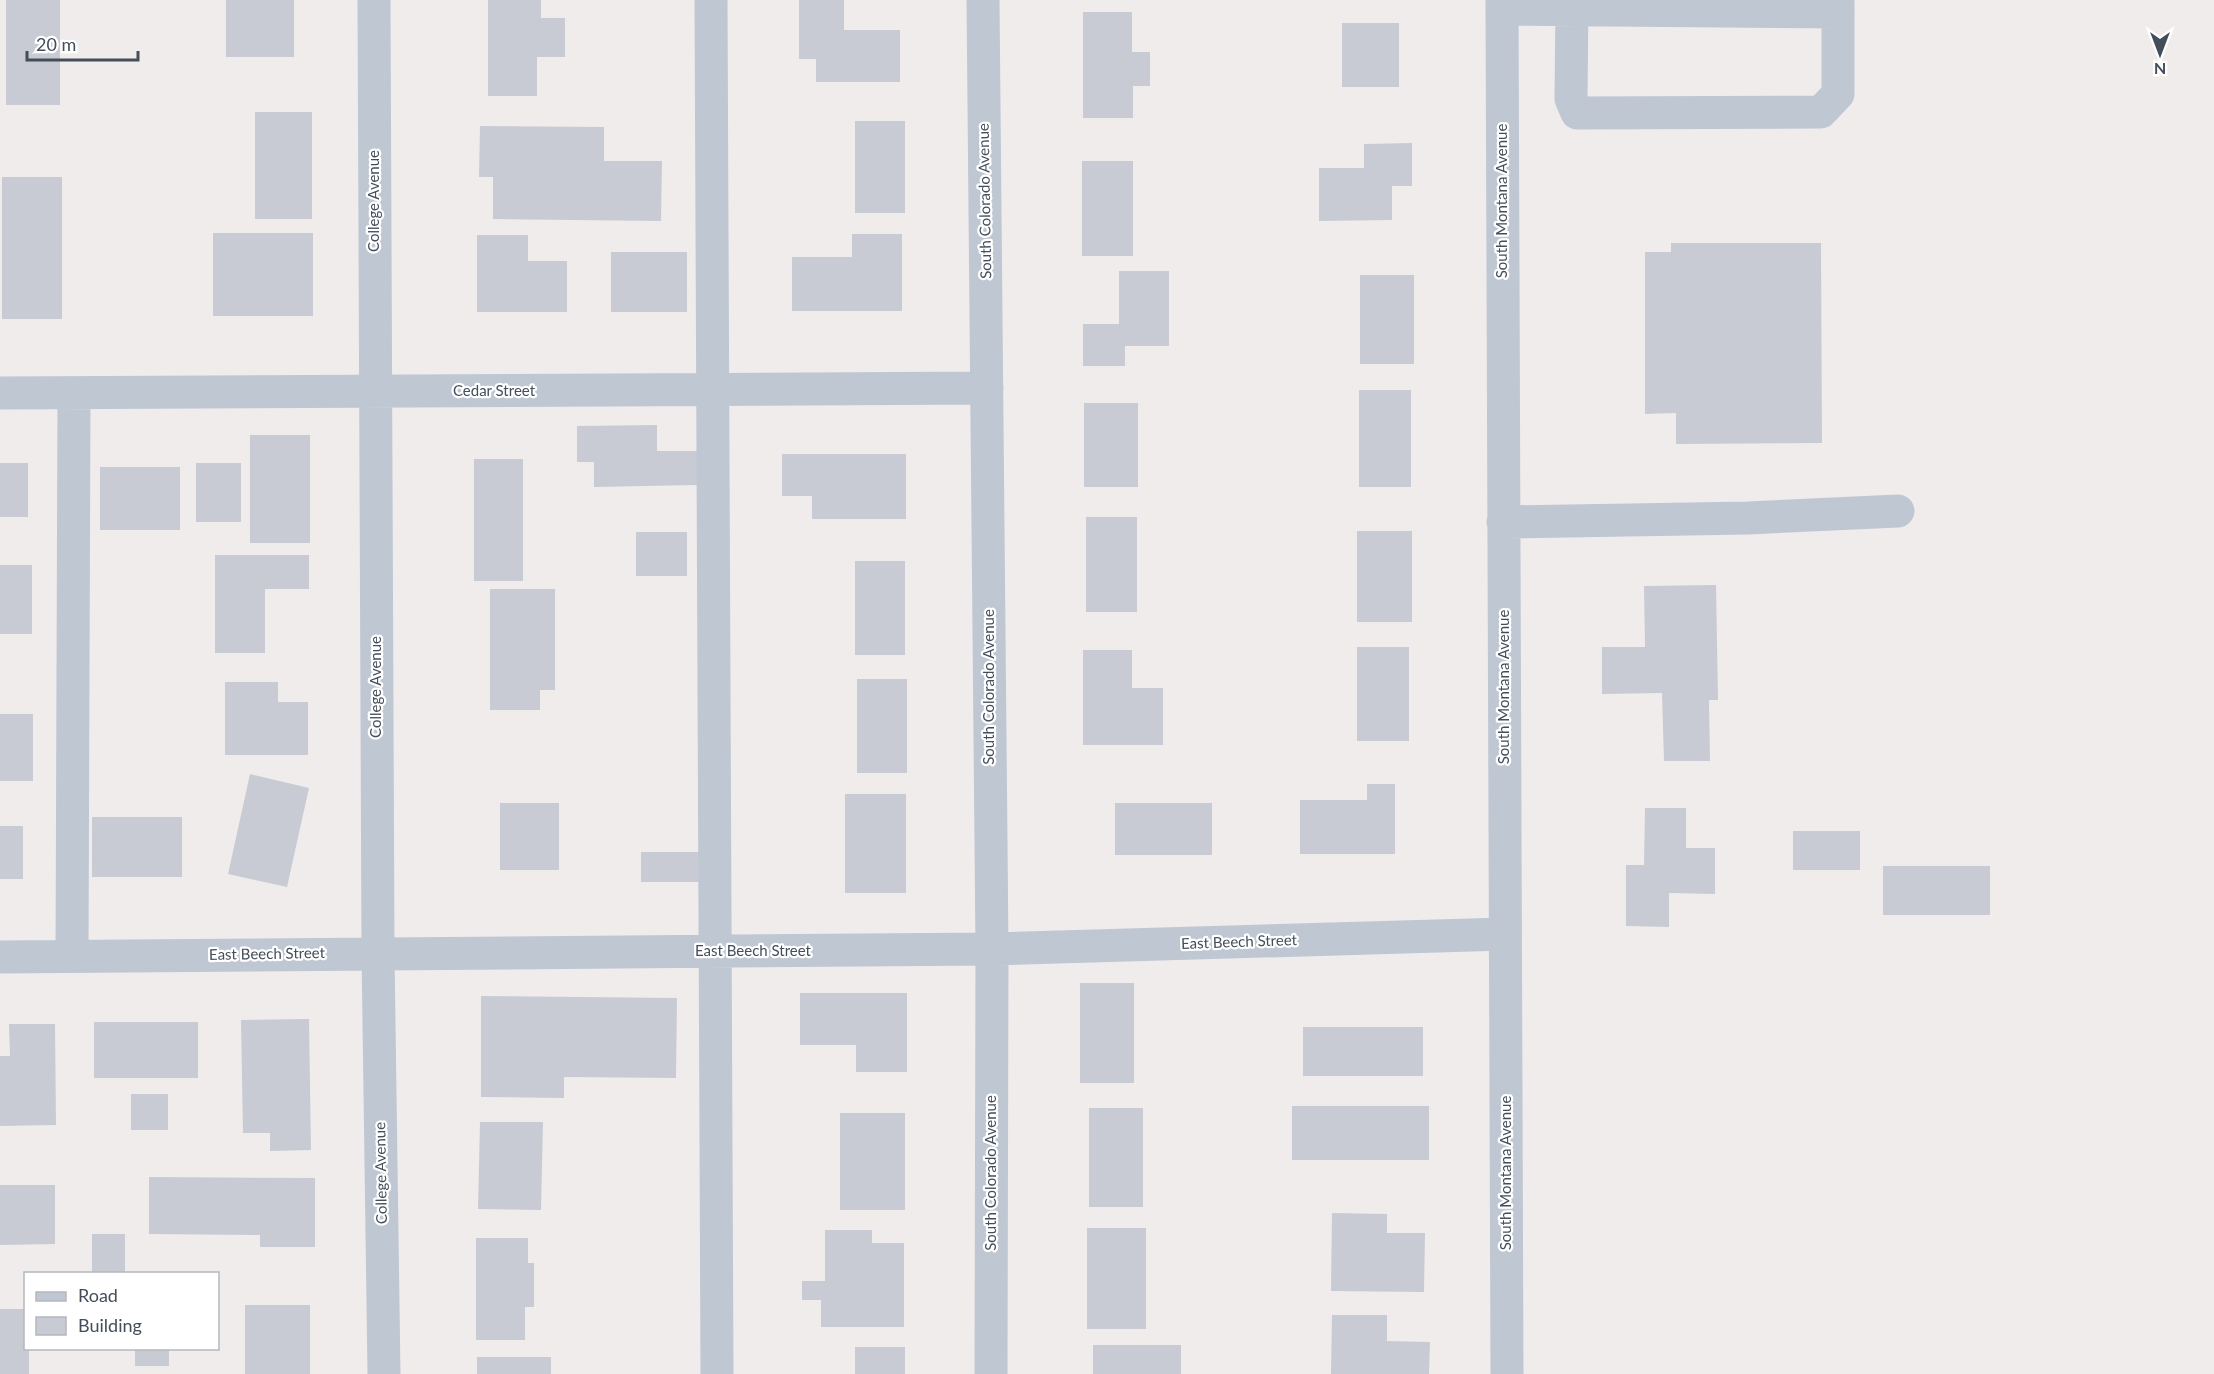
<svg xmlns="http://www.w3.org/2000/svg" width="2214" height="1374" font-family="Lato,sans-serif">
	<rect width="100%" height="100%" fill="#f0ecec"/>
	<path fill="#c8cbd3" d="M6,0h54v105h-54z
		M226,0h68v57h-68z
		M488,0h53v18h24v39h-28v39h-49z
		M799,0h45v30h56v52h-84v-23h-17z
		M1083,12h49v40h18v34h-17v32h-50z
		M1342,23h57v64h-57z
		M255,112h57v107h-57z
		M855,121h50v92h-50z
		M480,126l124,1v34h58l-1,60 -168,-2v-42h-14z
		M1412,143v43h-20v34l-73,1v-53h45v-24z
		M1082,161h51v95h-51z
		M2,177h60v142h-60z
		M213,233h100v83h-100z
		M852,234h50v77h-110v-54h60z
		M477,235h51v26h39v51h-90z
		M1671,243h150l1,200 -146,1v-31l-31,1v-162h26z
		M611,252h76v60h-76z
		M1119,271h50v75h-44v20h-42v-42h36z
		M1360,275h54v89h-54z
		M1359,390h52v97h-52z
		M1084,403h54v84h-54z
		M657,425v26h40v34l-103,2v-25h-17v-36z
		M250,435h60v108h-60z
		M782,454h124v65h-94v-23h-30z
		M474,459h49v122h-49z
		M0,463h28v54h-28z
		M196,463h45v59h-45z
		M100,467h80v63h-80z
		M1086,517h51v95h-51z
		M1357,531h55v91h-55z
		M636,532h51v44h-51z
		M215,555h94v34h-44v64h-50z
		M855,561h50v94h-50z
		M0,565h32v69h-32z
		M1716,585l2,115h-9l1,61h-46l-2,-68 -60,1v-47h43l-1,-61z
		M490,589h65v101h-15v20h-50z
		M1357,647h52v94h-52z
		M1083,650h49v38h31v57h-80z
		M857,679h50v94h-50z
		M225,682h53v20h30v53h-83z
		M0,714h33v67h-33z
		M250,774l59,14 -22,99 -59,-13z
		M1367,784h28v70h-95v-54h67z
		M845,794h61v99h-61z
		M500,803h59v67h-59z
		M1115,803h97v52h-97z
		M1645,808h41v40h29v46l-46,-1v34l-43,-1v-61h18z
		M92,817h90v60h-90z
		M0,826h23v53h-23z
		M1793,831h67v39h-67z
		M641,852h61v30h-61z
		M1883,866h107v49h-107z
		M1080,983h54v100h-54z
		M800,993h107v79h-51v-27h-56z
		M481,996l196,2 -1,80 -112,-1v21l-83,-1z
		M309,1019l2,131 -41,1v-18h-27l-2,-113z
		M94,1022h104v56h-104z
		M9,1024h46l1,101 -56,1v-70h10z
		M1303,1027h120v49h-120z
		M131,1094h37v36h-37z
		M1292,1106h137v54h-137z
		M1089,1108h54v99h-54z
		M840,1113h65v97h-65z
		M480,1122h63l-2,88 -63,-1z
		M149,1177l166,1v69h-55v-12l-111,-1z
		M0,1185h55v59l-55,1z
		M1332,1213l55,1v19h38l-1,59 -93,-1z
		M1087,1228h59v101h-59z
		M825,1230h47v13h32v84h-83v-27h-19v-19h23z
		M92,1234h33v40h-33z
		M476,1238h52v25h6v44h-9v33h-49z
		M245,1305h65v69h-65z
		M0,1309h26v39h3v26h-29z
		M1332,1315h55v26l43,1 -1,32h-98z
		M1093,1345h88v29h-88z
		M855,1347h50v27h-50z
		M135,1348h34v18h-34z
		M477,1357h74v17h-74z"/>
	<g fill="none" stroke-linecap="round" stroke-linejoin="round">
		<path stroke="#bfc7d3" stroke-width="33" d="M374,0l4,953 6,421
			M711,0l6,1374
			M983,0l9,949 -1,425
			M1502,0l5,1374
			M1572,0l-1,99 6,14 244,-1 17,-18v-94
			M1502,9l336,3
			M0,393l987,-5
			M1503,522l245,-4 150,-7
			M72,956l2,-563
			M0,957l992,-8 513,-15"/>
	</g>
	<g text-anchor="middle" stroke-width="4.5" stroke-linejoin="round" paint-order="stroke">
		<g font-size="15" fill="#444e5b" stroke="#fff">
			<text transform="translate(374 201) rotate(-90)" y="5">College Avenue</text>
			<text transform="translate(985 201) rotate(-91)" y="5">South Colorado Avenue</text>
			<text transform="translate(1502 201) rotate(-90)" y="5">South Montana Avenue</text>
			<text x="494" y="396">Cedar Street</text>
			<text transform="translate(376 687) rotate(-90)" y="5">College Avenue</text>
			<text transform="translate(989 687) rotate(-90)" y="5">South Colorado Avenue</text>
			<text transform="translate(1504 687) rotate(-90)" y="5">South Montana Avenue</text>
			<text transform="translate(1239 942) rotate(-2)" y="5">East Beech Street</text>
			<text x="753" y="956">East Beech Street</text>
			<text transform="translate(267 954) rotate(-1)" y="5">East Beech Street</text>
			<text transform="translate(381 1173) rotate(-91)" y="5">College Avenue</text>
			<text transform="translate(991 1173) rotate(-90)" y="5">South Colorado Avenue</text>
			<text transform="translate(1506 1173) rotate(-90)" y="5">South Montana Avenue</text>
		</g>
	</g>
	<rect x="24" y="1272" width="195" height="78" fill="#ffffff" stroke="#b4b8bd" stroke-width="1.5"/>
	<rect x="36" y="1292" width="30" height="9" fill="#bfc7d3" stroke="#b4b8bd" stroke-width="1.5"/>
	<text x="78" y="1302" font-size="18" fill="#444e5b">Road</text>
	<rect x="36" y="1317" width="30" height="18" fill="#c8cbd3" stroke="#b4b8bd" stroke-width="1.5"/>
	<text x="78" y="1332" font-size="18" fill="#444e5b">Building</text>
	<g transform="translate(2160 54) rotate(180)" stroke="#ffffff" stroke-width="4.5" paint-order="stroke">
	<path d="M0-4.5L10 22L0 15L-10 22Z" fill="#444e5b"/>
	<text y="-9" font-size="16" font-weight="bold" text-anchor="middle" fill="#444e5b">N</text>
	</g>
	<path d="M27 51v9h111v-9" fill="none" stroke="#444e5b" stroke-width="3"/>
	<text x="36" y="51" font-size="18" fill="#444e5b" stroke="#ffffff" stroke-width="4.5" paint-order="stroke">20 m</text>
</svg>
